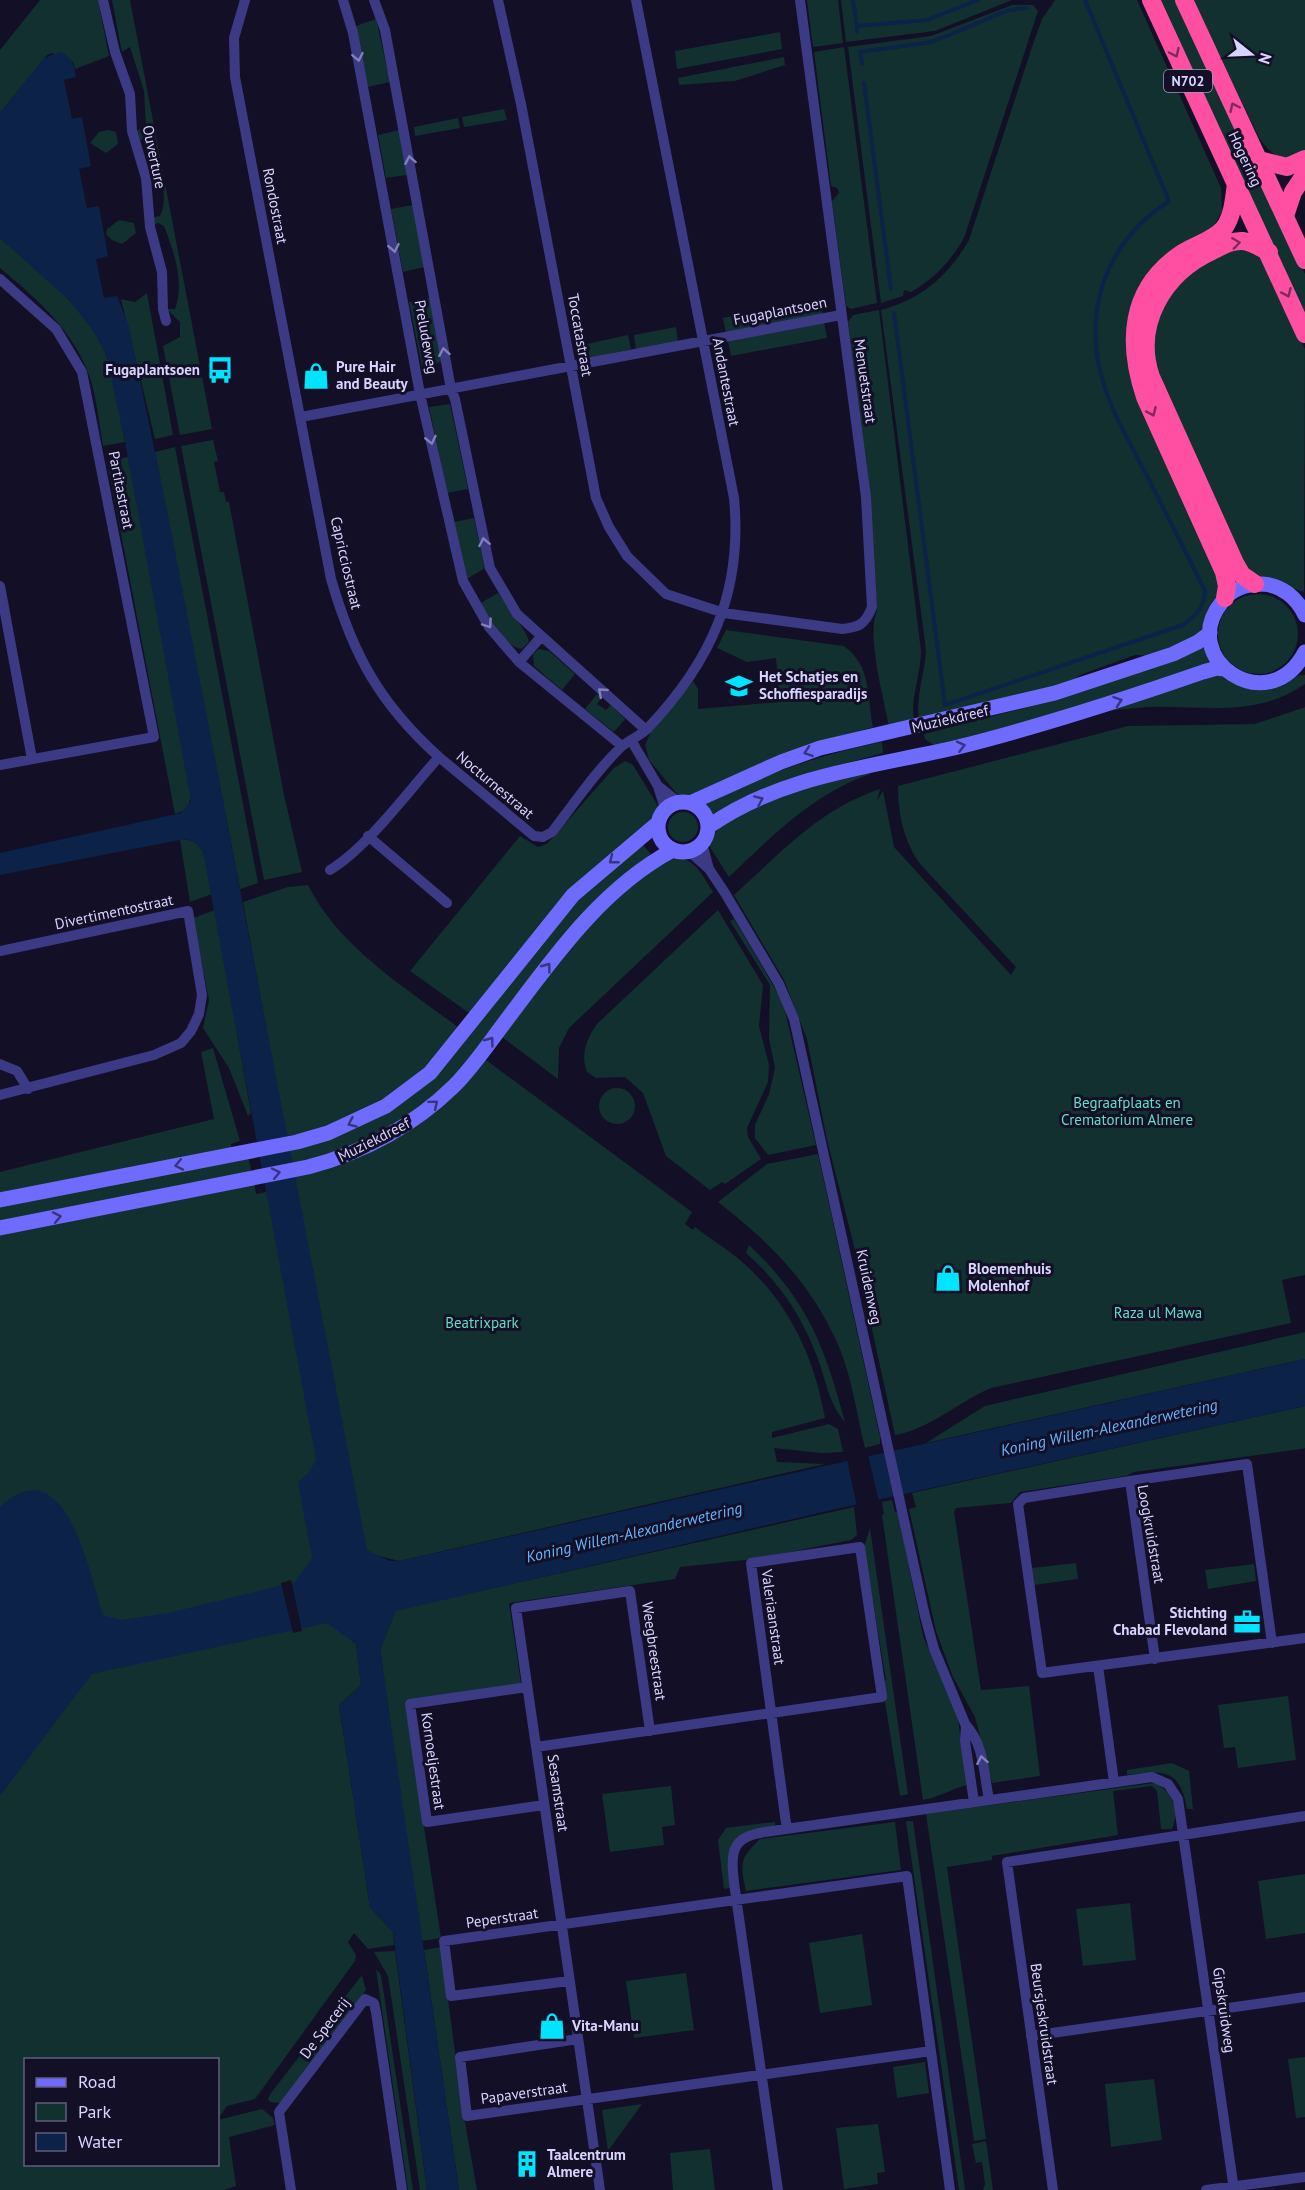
<svg xmlns="http://www.w3.org/2000/svg" width="1305" height="2190" font-family="'PT Sans',sans-serif">
	<rect width="100%" height="100%" fill="#130f26"/>
	<path fill="#12302f" d="M40,0h58l11,56 -34,13 -2,-7 -21,-9 -5,2 -47,58v-63z
		M112,0h18l82,429 -32,6 -17,-89 17,-9v-15l-13,-13h8c10,-26 -1,-57 -11,-83l-6,-3 -4,2v-8l6,-1c10,-19 -2,-52 -8,-71l-5,-5h-8l-3,-9 10,-5 -2,-35 -14,-44 -8,5 -1,-4z
		M807,0h31l5,43 -30,4z
		M841,0h171l-77,31 -89,11z
		M1055,0h82l84,188 1,23 -9,17 -82,85 89,261 1,16 -22,45 -50,21 -14,-1 -55,20 -14,11 -147,33c-4,-19 6,-47 7,-69l-45,-340c41,-11 67,-34 88,-70l65,-199 8,-22z
		M1158,0h21l126,274v43z
		M1193,0h112v156c-23,6 -32,1 -46,-18z
		M1012,5h21l5,6 -74,227c-13,23 -30,41 -53,54l-7,-2 -1,6 -22,7 -33,-256 83,-11z
		M376,19l14,63 -22,5 -12,-61z
		M780,32l2,17 -105,20 -2,-18z
		M844,47l33,256 -26,6 -5,-3 -14,-105 7,-8 -2,-5 -6,-2 -17,-134z
		M784,57l1,8 -50,16 -56,4 -1,-7z
		M504,109l3,11 -43,7 -2,-10z
		M458,118l2,10 -45,8 -1,-9z
		M108,130l8,2 2,12 -12,9 -16,-10 9,-11z
		M399,130l8,45 -21,3 -8,-43z
		M413,205l11,62 -21,5 -12,-63z
		M119,220l15,3 2,10 -14,11 -10,-4 -6,-6 1,-5z
		M0,238c38,33 84,67 105,114 11,28 14,61 20,90l-22,4c-4,-22 -6,-47 -13,-68 -15,-46 -54,-80 -90,-110z
		M1243,248l15,5 47,96 -1,243 -40,-12 -20,-11 -86,-192 -6,-32 5,-27 19,-36 45,-31z
		M147,293l26,142 -18,4 -34,-140 14,3z
		M430,298l11,64 -19,5 -13,-65z
		M820,299l3,16 -97,18 -3,-15z
		M879,310l42,341c0,24 -11,47 -7,71l-25,5c-5,-30 -23,-90 -12,-117l-8,-126 -21,-162 5,-7z
		M824,322l3,16 -96,18 -3,-15z
		M676,327l2,15 -42,8 -2,-15z
		M628,335l3,14 -41,10 -3,-15z
		M450,404l18,85 -21,4 -18,-86z
		M213,440l5,21 -4,1 6,30h4l2,10h3l55,293 18,77 -38,8 -83,-434z
		M175,447l83,436 -18,6 -85,-437z
		M128,457l64,338 -6,15 -11,4 -68,-353z
		M474,518l11,50 -18,11 -13,-57z
		M498,593c7,11 30,39 31,49l-7,7c-19,-2 -32,-30 -41,-46z
		M1218 634a40 40 0 1 1 80 0a40 40 0 1 1-80 0Z
		M726,630l118,16c28,20 23,52 29,81l-97,29 -85,41 -14,-3 -28,-34 -4,-15 7,-16 41,-48 5,8v20l82,-7 -4,-44 -29,4 -30,-14z
		M1205,647l6,15 -102,37 -174,47 -10,-7 -1,-5 136,-35z
		M539,649l10,2 26,23 -13,16 -28,-24 -1,-12z
		M1218,675c16,6 45,19 61,12 10,-4 14,-13 26,-12v9c-45,31 -90,23 -141,23 -18,-1 -37,2 -56,4z
		M597,694l5,3 -5,7 9,6 5,-5 14,14 -11,13 -29,-23z
		M1305,707v568l-23,5 9,43 -300,65c-33,14 -61,41 -96,47l-42,-193 -26,-102 -20,-101 -23,-59 -50,-85c47,-42 85,-86 146,-106l-3,12 6,-10 11,56 117,128 5,-8 -95,-102c-17,-23 -23,-50 -23,-79l230,-60 127,-2z
		M882,742l1,11 -58,16 -111,48 -9,-16c57,-25 115,-47 177,-59z
		M625,761l8,4 25,41 -2,12 -18,15 -166,182 -62,-44 110,-135 18,11 9,-3 67,-76z
		M872,769l-2,5c-57,20 -98,62 -141,103l-21,-33 14,-21 66,-30z
		M668 827a15 15 0 1 1 30 0a15 15 0 1 1-30 0Z
		M180,840c28,-5 29,34 32,54l-22,8z
		M642,844l9,10 -43,35 -158,197 -74,52 -84,28 -4,-19 106,-42 171,-194z
		M672,857c23,0 30,18 41,35l-144,136 -10,20 -1,31 -56,-42 59,-83 77,-77z
		M308,885c31,62 95,101 150,142 -32,49 -75,81 -131,102 -12,4 -28,5 -41,7l-43,-234 45,-15z
		M215,910l36,203 -3,3 -19,-48 -26,-40 6,-28 -16,-82z
		M718,910l45,75 -4,41 10,39 -1,17 -21,46 1,9 13,22 -36,25 -3,-2 -12,8 -44,-34 -23,-63 -18,-16 -29,1 -9,-6c-7,-17 0,-34 10,-48z
		M734,919l49,83 33,143 -48,10 -13,-17v-13l14,-31 6,-26 -6,-29 1,-54 -40,-64z
		M213,1048l27,93 -9,3 1,7 -232,45v-24l214,-53 -13,-67z
		M482,1057l210,155 -7,12 8,6 2,-3c18,14 39,26 55,42 42,40 65,92 75,149l-53,14v6l57,-14 9,5 5,23 -21,1 -48,-5 3,14 48,2 -426,97 -20,-5 -66,69 16,-2 27,21 5,41 -22,20 31,202 23,25 1,13 -26,4 -14,-16 -6,9 8,13 -1,6 -100,138 -28,7 -9,13v-59h-192v104h192v-44l44,-11 11,9 2,7 -46,12 7,49 -12,4h-224v-957l254,-51 2,12 40,-8 -2,-14 77,-24z
		M599 1106a18 18 0 1 1 36 0a18 18 0 1 1-36 0Z
		M818,1154l62,283v7l-15,4c-9,-37 -14,-78 -31,-112 -28,-58 -66,-95 -116,-134l49,-38z
		M248,1156l4,18 -252,49v-18z
		M749,1245c59,56 75,100 96,177 -16,-18 -19,-41 -27,-63 -16,-43 -38,-76 -72,-106z
		M1305,1332v27l-379,84 59,-37z
		M1305,1406v42l-4,1 -167,23 -8,4 -106,16 -9,11 -55,5 -2,4 27,178 48,-4 11,90 -48,7 -17,-66 -22,-40 -17,-46 -27,-122 7,-2 -4,-14z
		M892,1500l3,12h3l25,124 35,83 9,66c-16,4 -27,12 -44,15l-41,-285 2,-1 -2,-12z
		M854,1507l3,28 -6,5 -97,19 -74,8 -5,12 -166,24 12,80 -116,19 36,236 -20,3 -41,-292 16,-39z
		M870,1528l38,266 -8,2 -18,-113 4,-3 -22,-133z
		M1076,1563l2,16 -44,6 -2,-17z
		M1254,1564l2,17 -48,8 -3,-19z
		M1288,1696l8,64 -58,8 -3,-21 -11,1 -6,-43z
		M1172,1763l17,8 4,38h-6c-7,-41 -23,-38 -60,-34v-5z
		M1154,1783c19,8 26,27 18,46h-11l-4,-38 -5,-5 -39,5 5,44 -126,21v4l-45,7 39,272 -12,2 -48,-327z
		M671,1786l4,39 -13,2 2,18 -54,7 -8,-58z
		M906,1821h7l52,369h-6z
		M775,1822v4c-46,9 -51,15 -45,62l-6,1 -6,-49 8,-12z
		M895,1822l6,48 -155,21c-6,-27 -7,-32 14,-52z
		M1305,1874v59l-39,6 -8,-58z
		M1130,1903l6,57 -53,6 -7,-57z
		M862,1934l10,71 -52,8 -11,-70z
		M441,1947l22,164 14,79h-18l-35,-240z
		M395,1951l30,225 2,14h-7l-32,-214 -14,-24z
		M376,1969l5,6 32,215h-5z
		M686,1973l8,57 -60,8 -8,-57z
		M362,1975l4,15 -85,113 -11,-1 -2,-3 3,-6z
		M1305,2057v60l-9,1 -8,-59z
		M925,2062l4,31 -32,5 -4,-31z
		M1154,2079l8,61 -51,7 -6,-63z
		M642,2104l-34,47 -6,-41z
		M878,2124l7,48 -8,1 1,11 -34,5 -8,-61z
		M986,2141l7,49h-10l2,-6 -3,-22 -6,1 -4,-19z
		M710,2149l5,41h-42l-3,-37z"/>
	<path fill="#0c2248" d="M59,52c13,4 15,12 17,25l-12,3 8,39 10,-2 9,49 -12,3 8,39 12,-2 9,50 -12,3 8,39 13,-2 12,31 40,193 198,1030 23,11h9l906,-202v47l-451,99 -458,106 -16,38 79,541h-32l-34,-258 -23,-24 -31,-203 22,-20 -5,-41 -29,-21 -235,51 -92,122v-289c66,-62 89,66 103,108l18,5 48,-7 126,-31 17,-24 -14,-76 11,-10 7,-12 -113,-608 -8,-10 -10,-3 -185,36v-22l181,-40 10,-12 -66,-359 -19,-88 -10,-19 -25,-33 -71,-64v-125l44,-55z"/>
	<path fill="#130f26" d="M868,1455l11,47 -22,5 -10,-48z
		M291,1580l11,51 -9,2 -12,-50z"/>
	<g fill="none" stroke-linecap="round" stroke-linejoin="round">
		<path stroke="#0c2248" stroke-width="4" d="M853,0l4,26 70,-6 51,-20
			M857,26v6
			M862,64l-2,-12 72,-10 77,-32 18,-2
			M864,83l27,206
			M894,313l51,392 238,-80c13,-9 21,-18 22,-34 -19,-39 -39,-77 -58,-115 -15,-30 -33,-59 -43,-91 -23,-73 1,-142 65,-184l-84,-201"/>
		<path stroke="#3d3a85" stroke-width="10" d="M103,0l12,52 15,42 2,37 14,47 4,49 12,45 1,37 3,12
			M245,0l-11,38 1,39 96,502c22,76 49,125 108,178
			M343,0l10,33 67,361 43,187 26,46 30,35 103,84
			M374,0l11,30 66,359 4,10 35,169 27,46 129,116
			M498,0l23,104 75,394 13,29 18,29 39,38 58,19 118,16c17,-2 23,-4 30,-22l-6,-110 -66,-497
			M0,279l56,50 26,43 72,365 -154,28
			M301,417l540,-102
			M0,586l32,173
			M519,662l21,-24
			M631,740l27,46 7,23
			M658,786l20,16
			M368,836l79,67
			M702,843l7,26
			M689,851l20,18 16,24 54,91 15,35 131,597 9,33 32,77 -1,15 9,61
			M330,870c38,-23 79,-80 109,-113l95,79 9,1 9,-5c22,-28 43,-60 69,-85 8,-7 19,-11 26,-18 64,-67 96,-137 87,-231l-98,-498
			M0,951l188,-40 14,84 -3,19 -8,17 -10,12 -27,12 -154,40
			M0,1064l17,7 11,18
			M1130,1481l117,-17 25,179
			M1155,1659l-25,-178 -106,17 -6,6 24,169 263,-35
			M1098,1666l16,116
			M527,1687l-117,17 17,118 117,-17
			M965,1724c19,19 19,51 24,76
			M536,1747l346,-50 -22,-150 -109,16 34,253 2,13
			M569,1981l-118,15 -7,-55 463,-65 43,314
			M1031,2036l274,-39
			M578,2039l-118,18 7,59 464,-65
			M291,2190l-12,-78 86,-113 9,4 2,9 26,178
			M600,2190l-84,-582 114,-17 20,140
			M778,2190l-44,-307c-3,-30 -4,-46 31,-51l387,-55 16,7 10,15 56,391
			M1053,2190l-46,-328 298,-46
			M1206,2190l99,-13"/>
		<path stroke="#6f6bff" stroke-width="15" d="M1305,615c-8,-17 -23,-30 -43,-31 -15,0 -31,5 -40,18 -46,56 46,120 83,50
			M658 827a25 25 0 1 1 50 0a25 25 0 1 1-50 0Z
			M690,803l91,-41 39,-14 235,-55 118,-39 25,-12 12,-9
			M708,827c73,-52 165,-60 250,-80 84,-21 164,-47 245,-75l14,-4 7,1
			M0,1200l297,-58 31,-9 58,-27 44,-33 143,-178 85,-72
			M0,1228l308,-61c54,-14 105,-41 146,-81 18,-18 33,-40 48,-60 49,-65 98,-137 171,-176"/>
		<path stroke="#ff4fa3" stroke-width="18" d="M1151,0l154,334
			M1184,0l121,260
			M1259,160l28,7 18,-8
			M1285,216l8,-24 12,-18
			M1255,584l-13,-9 -7,-12 -84,-186c-18,-53 13,-104 61,-126 10,-5 20,-11 31,-10 9,1 18,7 26,11
			M1225,598l2,-12 -3,-14 -79,-175c-18,-54 -16,-108 36,-143 13,-9 32,-13 43,-26 9,-12 10,-30 12,-44"/>
	</g>
	<defs><path id="oneway-chevron" d="M-2-3.5L2.5 0L-2 3.5" fill="none" stroke-width="1.6" stroke-linecap="round" stroke-linejoin="round" transform="scale(1.5)"/></defs>
	<g stroke="#7d2c5e">
		<use href="#oneway-chevron" transform="translate(1175 53) rotate(65)"/>
		<use href="#oneway-chevron" transform="translate(1234 107) rotate(-115)"/>
		<use href="#oneway-chevron" transform="translate(1236 243) rotate(-8)"/>
		<use href="#oneway-chevron" transform="translate(1287 293) rotate(66)"/>
		<use href="#oneway-chevron" transform="translate(1152 412) rotate(66)"/>
	</g>
	<g stroke="#837fbc">
		<use href="#oneway-chevron" transform="translate(358 57) rotate(79)"/>
		<use href="#oneway-chevron" transform="translate(410 160) rotate(-100)"/>
		<use href="#oneway-chevron" transform="translate(394 248) rotate(79)"/>
		<use href="#oneway-chevron" transform="translate(444 352) rotate(-100)"/>
		<use href="#oneway-chevron" transform="translate(431 440) rotate(77)"/>
		<use href="#oneway-chevron" transform="translate(484 542) rotate(-101)"/>
		<use href="#oneway-chevron" transform="translate(488 624) rotate(56)"/>
		<use href="#oneway-chevron" transform="translate(602 692) rotate(-139)"/>
		<use href="#oneway-chevron" transform="translate(982 1760) rotate(-100)"/>
	</g>
	<g stroke="#38347d">
		<use href="#oneway-chevron" transform="translate(1118 701) rotate(-19)"/>
		<use href="#oneway-chevron" transform="translate(961 746) rotate(-14)"/>
		<use href="#oneway-chevron" transform="translate(808 752) rotate(161)"/>
		<use href="#oneway-chevron" transform="translate(759 800) rotate(-24)"/>
		<use href="#oneway-chevron" transform="translate(613 860) rotate(142)"/>
		<use href="#oneway-chevron" transform="translate(547 967) rotate(-53)"/>
		<use href="#oneway-chevron" transform="translate(490 1041) rotate(-53)"/>
		<use href="#oneway-chevron" transform="translate(434 1104) rotate(-40)"/>
		<use href="#oneway-chevron" transform="translate(352 1123) rotate(156)"/>
		<use href="#oneway-chevron" transform="translate(179 1165) rotate(169)"/>
		<use href="#oneway-chevron" transform="translate(276 1173) rotate(-12)"/>
		<use href="#oneway-chevron" transform="translate(57 1217) rotate(-11)"/>
	</g>
	<defs>
		<symbol id="bus-bare" viewBox="-9 -9 18 18"><path d="M-5-6H5V4H4V6H2V4H-2V6H-4V4H-5ZM-3.5-4V0h7V-4ZM-3.5 1.2v1.5H-2V1.2ZM2 1.2v1.5H3.5V1.2Z" fill="#00e5ff" stroke="#130f26" stroke-width="2.5" paint-order="stroke"/></symbol>
		<symbol id="shop-bare" viewBox="-9 -9 18 18"><path d="M-5-2.5h2.3a2.7 3.5 0 0 1 5.4 0H5L5.5 6h-11ZM-1.5-2.5h3a1.5 2.3 0 0 0-3 0Z" fill="#00e5ff" stroke="#130f26" stroke-width="2.5" paint-order="stroke"/></symbol>
		<symbol id="school-bare" viewBox="-9 -9 18 18"><path d="M0-5L7-2L0 1L-7-2ZM-4 1L0 2.5L4 1V4Q0 6-4 4Z" fill="#00e5ff" stroke="#130f26" stroke-width="2.5" paint-order="stroke"/></symbol>
		<symbol id="office-bare" viewBox="-9 -9 18 18"><path d="M-6-3h4V-5.5h4V-3h4V5H-6ZM-1-4.5V-3h2v-1.5ZM-6 0V1H6V0Z" fill="#00e5ff" stroke="#130f26" stroke-width="2.5" paint-order="stroke"/></symbol>
		<symbol id="building-bare" viewBox="-9 -9 18 18"><path d="M-4-6H4V6H1V3H-1V6H-4ZM-2.5-4.3h1.7v1.8h-1.7ZM.8-4.3h1.7v1.8H.8ZM-2.5-1h1.7V.8h-1.7ZM.8-1h1.7V.8H.8Z" fill="#00e5ff" stroke="#130f26" stroke-width="2.5" paint-order="stroke"/></symbol>
	</defs>
	<g fill-rule="evenodd">
		<use href="#bus-bare" x="201" y="351" width="38" height="38"/>
		<use href="#shop-bare" x="297" y="357" width="38" height="38"/>
		<use href="#school-bare" x="720" y="667" width="38" height="38"/>
		<use href="#shop-bare" x="929" y="1259" width="38" height="38"/>
		<use href="#office-bare" x="1228" y="1603" width="38" height="38"/>
		<use href="#shop-bare" x="533" y="2007" width="38" height="38"/>
		<use href="#building-bare" x="508" y="2145" width="38" height="38"/>
	</g>
	<g text-anchor="middle" stroke-width="6" stroke-linejoin="round" paint-order="stroke">
		<rect fill="#130f26" stroke="#9e99be" stroke-width="1.5" x="1164" y="70" width="48" height="22" rx="4.5"/>
		<g font-size="14" font-weight="bold" fill="#d9d4ff">
			<text x="1188" y="86">N702</text>
		</g>
		<g font-size="15" fill="#d9d4ff" stroke="#130f26">
			<text transform="translate(154 157) rotate(78)" y="5">Ouverture</text>
			<text transform="translate(1245 159) rotate(65)" y="5">Hogering</text>
			<text transform="translate(275 206) rotate(79)" y="5">Rondostraat</text>
			<text transform="translate(780 311) rotate(-11)" y="5">Fugaplantsoen</text>
			<text transform="translate(580 335) rotate(80)" y="5">Toccatastraat</text>
			<text transform="translate(426 337) rotate(80)" y="5">Preludeweg</text>
			<text transform="translate(865 381) rotate(82)" y="5">Menuetstraat</text>
			<text transform="translate(726 382) rotate(79)" y="5">Andantestraat</text>
			<text transform="translate(121 490) rotate(79)" y="5">Partitastraat</text>
			<text transform="translate(346 563) rotate(77)" y="5">Capricciostraat</text>
			<text transform="translate(950 719) rotate(-13)" y="5">Muziekdreef</text>
			<text transform="translate(495 785) rotate(40)" y="5">Nocturnestraat</text>
			<text transform="translate(114 912) rotate(-12)" y="5">Divertimentostraat</text>
			<text transform="translate(374 1140) rotate(-27)" y="5">Muziekdreef</text>
			<text transform="translate(869 1287) rotate(78)" y="5">Kruidenweg</text>
			<text transform="translate(1151 1534) rotate(80)" y="5">Loogkruidstraat</text>
			<text transform="translate(773 1617) rotate(82)" y="5">Valeriaanstraat</text>
			<text transform="translate(654 1651) rotate(82)" y="5">Weegbreestraat</text>
			<text transform="translate(433 1761) rotate(82)" y="5">Kornoeljestraat</text>
			<text transform="translate(558 1793) rotate(82)" y="5">Sesamstraat</text>
			<text transform="translate(502 1918) rotate(-8)" y="5">Peperstraat</text>
			<text transform="translate(1224 2010) rotate(82)" y="5">Gipskruidweg</text>
			<text transform="translate(1044 2024) rotate(82)" y="5">Beursjeskruidstraat</text>
			<text transform="translate(325 2028) rotate(-53)" y="5">De Specerij</text>
			<text transform="translate(524 2093) rotate(-8)" y="5">Papaverstraat</text>
		</g>
		<g font-size="15" font-weight="bold" fill="#d9d4ff" stroke="#130f26" text-anchor="start">
			<text x="336" y="372">Pure Hair<tspan x="336" dy="17">and Beauty</tspan></text>
			<text x="200" y="375" text-anchor="end">Fugaplantsoen</text>
			<text x="759" y="682">Het Schatjes en<tspan x="759" dy="17">Schoffiesparadijs</tspan></text>
			<text x="968" y="1274">Bloemenhuis<tspan x="968" dy="17">Molenhof</tspan></text>
			<text x="1227" y="1618" text-anchor="end">Stichting<tspan x="1227" dy="17">Chabad Flevoland</tspan></text>
			<text x="572" y="2031">Vita-Manu</text>
			<text x="547" y="2160">Taalcentrum<tspan x="547" dy="17">Almere</tspan></text>
		</g>
		<g font-size="15" fill="#5fe0c0" stroke="#130f26">
			<text x="1127" y="1108">Begraafplaats en<tspan x="1127" dy="17">Crematorium Almere</tspan></text>
			<text x="1158" y="1318">Raza ul Mawa</text>
			<text x="482" y="1328">Beatrixpark</text>
		</g>
		<g font-size="16" font-style="italic" fill="#62b6ff" stroke="#130f26">
			<text transform="translate(1109 1427) rotate(-12)" y="6">Koning Willem-Alexanderwetering</text>
			<text transform="translate(634 1532) rotate(-13)" y="6">Koning Willem-Alexanderwetering</text>
		</g>
	</g>
	<rect x="24" y="2058" width="195" height="108" fill="#130f26" stroke="#625e7d" stroke-width="1.5"/>
	<rect x="36" y="2078" width="30" height="9" fill="#6f6bff" stroke="#625e7d" stroke-width="1.5"/>
	<text x="78" y="2088" font-size="18" fill="#d9d4ff">Road</text>
	<rect x="36" y="2103" width="30" height="18" fill="#12302f" stroke="#625e7d" stroke-width="1.5"/>
	<text x="78" y="2118" font-size="18" fill="#d9d4ff">Park</text>
	<rect x="36" y="2133" width="30" height="18" fill="#0c2248" stroke="#625e7d" stroke-width="1.5"/>
	<text x="78" y="2148" font-size="18" fill="#d9d4ff">Water</text>
	<g transform="translate(1251 54) rotate(108)" stroke="#130f26" stroke-width="4.5" paint-order="stroke">
	<path d="M0-4.5L10 22L0 15L-10 22Z" fill="#d9d4ff"/>
	<text y="-9" font-size="16" font-weight="bold" text-anchor="middle" fill="#d9d4ff">N</text>
	</g>
</svg>
